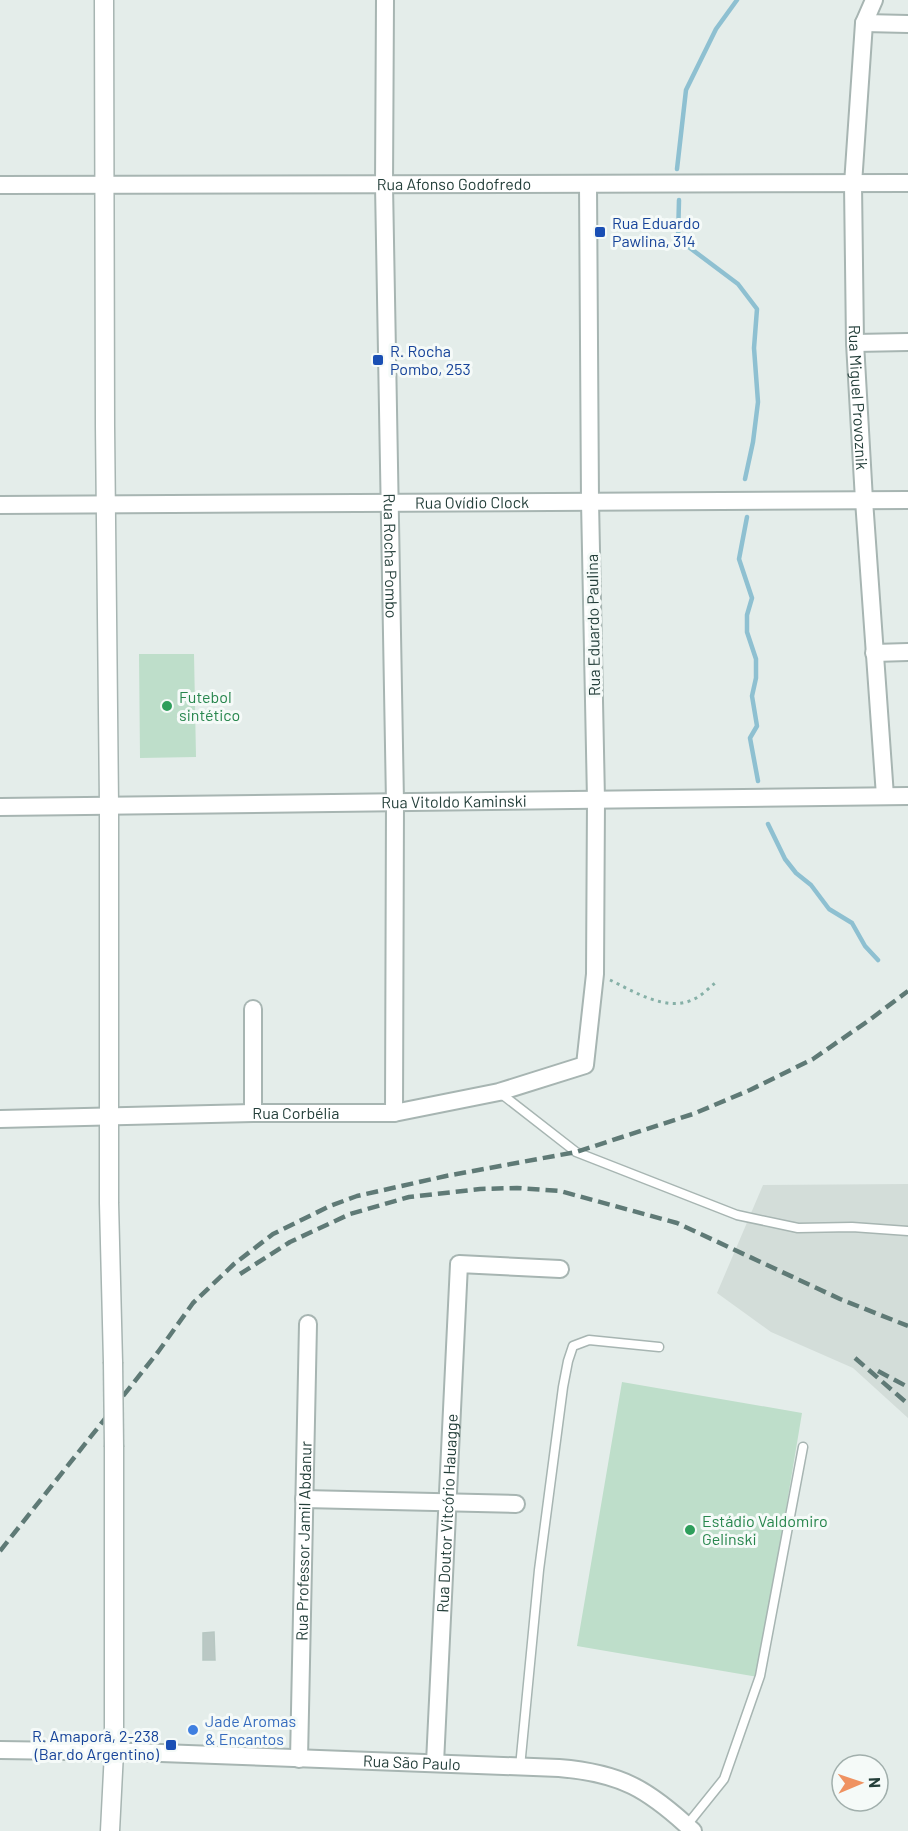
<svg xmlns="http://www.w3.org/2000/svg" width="908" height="1831" font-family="Barlow,sans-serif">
	<rect width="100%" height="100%" fill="#e4edea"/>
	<path fill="#d3ddd9" d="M908,1184v234l-55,-50 -82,-36 -54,-39 46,-108z"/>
	<path fill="#bedeca" d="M139,654h55l2,103 -56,1z
		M622,1382l180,31 -44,264 -181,-31z"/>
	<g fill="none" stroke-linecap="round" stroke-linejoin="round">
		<path stroke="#8ec0d1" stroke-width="4.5" d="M677,169l9,-79 30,-61 21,-29
			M679,200l-1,39 60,45 19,25 -3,39 4,54 -5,40 -8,37
			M747,517l-8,42 13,39 -5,17v17l9,27v19l-4,18 5,30 -7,12 8,43
			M768,824l17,35 11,14 15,12 18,24 23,14 13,23 13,14"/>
	</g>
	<path fill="#bac8c4" stroke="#b7c7c2" stroke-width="1.5" d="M214,1632l1,28h-12v-27z"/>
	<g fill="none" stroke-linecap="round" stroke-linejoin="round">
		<defs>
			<path id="service" d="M499,1092l77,60 161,63 61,13 54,-1 56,4
				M520,1767l19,-197 24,-183 5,-26 5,-15 16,-6 70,7
				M687,1825l37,-46 36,-103 43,-229"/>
			<g id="minor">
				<path id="s1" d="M385,0l-1,185 11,617 -1,311"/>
				<path id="s2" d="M874,0l-10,23 -11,161 2,159 9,157 21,296"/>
				<path d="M864,23l44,1"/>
				<path id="s3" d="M0,185l908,-2"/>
				<path d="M855,343l53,-1"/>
				<path id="s4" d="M0,505l908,-5"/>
				<path d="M874,653l34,-1"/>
				<path id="s5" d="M0,807l908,-11"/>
				<path d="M253,1009v104"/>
				<path id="s6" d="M0,1119l253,-6h141l105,-21 86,-27 10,-91 1,-174 -6,-299 -2,-317"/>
				<path d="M304,1499l212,5"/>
				<path id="s7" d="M0,1750l134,2 425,16c62,5 89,21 134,63"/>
				<path id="s8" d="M299,1759l9,-435"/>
				<path id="s9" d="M435,1763l24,-499 101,5"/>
			</g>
			<path id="tertiary" d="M104,0l1,426 4,379v398l4,159
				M110,1831l4,-79v-305"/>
		</defs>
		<use href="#service" stroke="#a7b5b2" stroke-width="11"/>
		<use href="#minor" stroke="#a7b5b2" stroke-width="20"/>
		<use href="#tertiary" stroke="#a7b5b2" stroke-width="21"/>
		<path stroke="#86b0a7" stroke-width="3" stroke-dasharray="3 4.5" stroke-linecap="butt" d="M610,980c23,11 56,32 82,20 8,-3 16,-11 23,-17"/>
		<use href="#service" stroke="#fff" stroke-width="8"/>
		<use href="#minor" stroke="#fff" stroke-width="16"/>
		<use href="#tertiary" stroke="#fff" stroke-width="18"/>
		<path stroke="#5f7a76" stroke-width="4.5" stroke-dasharray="12 6" stroke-linecap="butt" d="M240,1274l50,-32 60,-28 59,-17 71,-8 37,-1 43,3 117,32 163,76 68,27
			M855,1358l53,46
			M878,1371l30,16
			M0,1551l158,-199 35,-49 41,-39 39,-30 57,-28 27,-10 89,-20 130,-24 117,-38 57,-24 63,-31 55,-38 40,-30"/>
		<defs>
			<path id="tertiary-bridge" d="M113,1362l1,85"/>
		</defs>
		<use href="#tertiary-bridge" stroke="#a7b5b2" stroke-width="21" stroke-linecap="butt"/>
		<use href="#tertiary-bridge" stroke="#fff" stroke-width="18"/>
	</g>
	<g fill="#1a4fb4" stroke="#f5faf8" stroke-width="2">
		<rect x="594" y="226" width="12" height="12" rx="3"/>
		<rect x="372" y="354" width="12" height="12" rx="3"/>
		<rect x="165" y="1739" width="12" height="12" rx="3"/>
	</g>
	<g fill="#2e9e5b" stroke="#f5faf8" stroke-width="2">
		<circle cx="167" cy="706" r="6"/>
		<circle cx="690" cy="1530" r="6"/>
	</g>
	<circle fill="#3f7fe0" stroke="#f5faf8" stroke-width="2" cx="193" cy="1730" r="6"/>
	<g text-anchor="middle" stroke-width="6" stroke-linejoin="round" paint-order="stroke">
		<g font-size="16" fill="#243f3a" stroke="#f5faf8">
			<text dy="6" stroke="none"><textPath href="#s3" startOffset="454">Rua Afonso Godofredo</textPath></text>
			<text dy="6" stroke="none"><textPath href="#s2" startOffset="400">Rua Miguel Provoznik</textPath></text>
			<text dy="6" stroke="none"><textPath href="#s4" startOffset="472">Rua Ovídio Clock</textPath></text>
			<text dy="6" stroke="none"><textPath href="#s1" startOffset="556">Rua Rocha Pombo</textPath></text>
			<text transform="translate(593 625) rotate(-91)" y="6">Rua Eduardo Paulina</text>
			<text dy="6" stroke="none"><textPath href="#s5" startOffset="454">Rua Vitoldo Kaminski</textPath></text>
			<text dy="6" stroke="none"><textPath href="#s6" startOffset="296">Rua Corbélia</textPath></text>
			<text dy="6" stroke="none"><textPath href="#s9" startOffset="250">Rua Doutor Vitcório Hauagge</textPath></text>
			<text dy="6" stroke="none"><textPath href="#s8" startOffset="218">Rua Professor Jamil Abdanur</textPath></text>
			<text dy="6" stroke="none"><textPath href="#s7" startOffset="412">Rua São Paulo</textPath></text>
		</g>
		<g font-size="16" fill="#164399" stroke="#f5faf8" text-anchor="start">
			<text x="612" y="229">Rua Eduardo<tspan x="612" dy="18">Pawlina, 314</tspan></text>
			<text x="390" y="357">R. Rocha<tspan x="390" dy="18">Pombo, 253</tspan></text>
			<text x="159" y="1742" text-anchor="end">R. Amaporã, 2-238<tspan x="159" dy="18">(Bar do Argentino)</tspan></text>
		</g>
		<g font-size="16" fill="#27864d" stroke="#f5faf8" text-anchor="start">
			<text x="179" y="703">Futebol<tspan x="179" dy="18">sintético</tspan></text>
			<text x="702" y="1527">Estádio Valdomiro<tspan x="702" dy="18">Gelinski</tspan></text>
		</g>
		<g font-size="16" fill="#366cbe" stroke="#f5faf8" text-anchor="start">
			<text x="205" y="1727">Jade Aromas<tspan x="205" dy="18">&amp; Encantos</tspan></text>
		</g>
	</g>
	<g transform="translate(860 1783) rotate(88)"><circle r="28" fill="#f5faf8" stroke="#a1afac" stroke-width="1.5"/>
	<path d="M0-4.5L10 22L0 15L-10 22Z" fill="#ef9261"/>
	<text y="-9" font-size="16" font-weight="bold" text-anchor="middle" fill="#243f3a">N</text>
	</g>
</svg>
